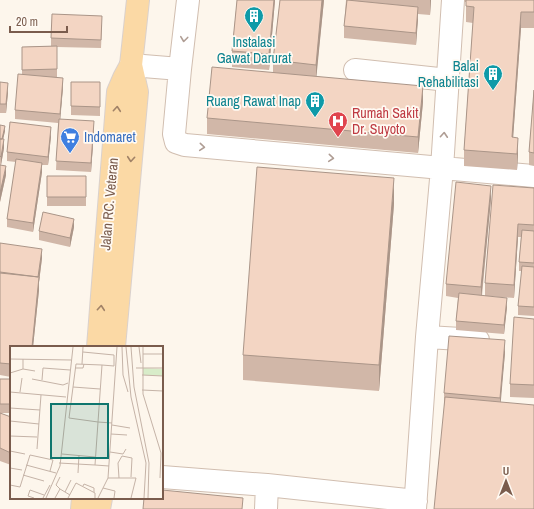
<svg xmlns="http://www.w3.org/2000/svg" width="534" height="509" font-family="'Archivo Narrow',sans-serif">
	<rect width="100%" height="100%" fill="#fdf6ec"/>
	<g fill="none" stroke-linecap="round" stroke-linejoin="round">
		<defs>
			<path id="minor" d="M188,0l-8,69 -6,65 2,8 9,3 257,23 11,-168
				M131,65l49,4
				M355,70l93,10
				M427,337l51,3
				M162,477l105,8 149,16
				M266,509l1,-24
				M415,509l12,-172 15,-169 92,8"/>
			<path id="major" d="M98,347l20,-255 6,-14 7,-13
				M114,347l23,-255 -6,-27 7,-65
				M82,509l1,-11
				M99,509l2,-11"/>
		</defs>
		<use href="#minor" stroke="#d1beb0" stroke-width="24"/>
		<use href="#major" stroke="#dad1cd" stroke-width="24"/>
		<use href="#minor" stroke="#fff" stroke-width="22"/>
		<use href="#major" stroke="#fbd9a5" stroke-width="22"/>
	</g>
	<path fill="#d1b7a8" d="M237,0h38l-6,70 -37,-3v-16z
		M280,0h44l-8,76 107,26 -5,51 -211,-19v-16l66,-46v-12z
		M346,0h85l-1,15 -12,-1 -2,31 -72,-7v-12z
		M465,0h69v28h-13l-8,110 5,16 -1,16 -53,-4v-16l9,-127 -7,-1v-20h-1z
		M102,25l-1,23 -44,-1v31l6,9 -3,32 34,11 -3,42 -35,-2 2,-47 -43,-4v-9l7,-35v-28l29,-1v-8z
		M0,82l8,10 -2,21h-6z
		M71,82h29v34l-29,-1z
		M534,90v76l-5,-1v-13z
		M0,125l5,6 -2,8 1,9 -3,17 5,10 -6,27z
		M51,136l-3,29h-6v7l-9,60 -26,-5v-8l9,-57 -9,-1v-9z
		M47,176h39v30h-39z
		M534,188v128l-16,-1v-9l4,-35h-3v-9l2,-25h-3l-4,61 -29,-2v-13z
		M491,199l-9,97 25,11 -3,27 -48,-4v-9l2,-23 -12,-2v-12z
		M394,204l-15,187 -136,-11v-25z
		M74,227l-4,20 -31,-7v-9z
		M0,243l42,15 -3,24v8l-6,57h-22v30l-11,-2z
		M534,319v79l-24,-1v-13z
		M505,353l-5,49 -56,4v-13z
		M0,379h11v34h-11z
		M0,413l11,4v48l-11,-4z"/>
	<path fill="#aa9588" d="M274,0h1l-6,70v-16z
		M322,0h2l-8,81v-16z
		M430,0h1l-1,15z
		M418,7v13l-2,25v-12z
		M521,12v16l-9,125v-16z
		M63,78v9l-3,36v-9z
		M8,83v9l-2,21v-9z
		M423,86v16l-5,51v-16z
		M94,121v9l-3,42v-9z
		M5,126v5l-3,13v-5z
		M51,127v9l-3,29v-8z
		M518,138v16l-1,16v-16z
		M4,139v9l-3,17v-8z
		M42,163v9l-9,60v-9z
		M6,166v9l-6,27v-9z
		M394,178v26l-15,187v-26z
		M491,186v13l-10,101v-13z
		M74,219v8l-4,20v-9z
		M518,224v13l-4,61v-13z
		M42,249v9l-3,24v8l-6,57h-1l6,-70z
		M507,298v9l-3,27v-9z
		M505,340v13l-5,58v-13z"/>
	<path fill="#f3d5c3" stroke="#aa9588" d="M237,0h37l-5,54 -37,-3z
		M280,0h42l-6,65 -43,-5z
		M347,0l71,7 -2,26 -72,-7z
		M466,0h68v12h-13l-9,125 6,1 -1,16 -53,-4 10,-143 -8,-1z
		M52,14l50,2 -1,24 -50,-2z
		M57,46v23l-35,1v-23z
		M212,67l211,19 -5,51 -211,-19z
		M18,74l45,4 -3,36 -45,-4z
		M0,82l8,1 -2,21h-6z
		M71,82h29v25l-29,-1z
		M534,90v63l-5,-1z
		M59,119l35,2 -3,42 -35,-2z
		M10,122l41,5 -3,30 -41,-5z
		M0,125l5,1 -3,13h-2z
		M0,139h4l-3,18 -1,-1z
		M16,159l26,4 -9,60 -26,-4z
		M0,165l6,1 -6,27z
		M257,167l137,11 -15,187 -136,-10z
		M47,176h39v21h-39z
		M456,182l35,4 -10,101 -35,-3z
		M493,185l41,3v37l-16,-1 -4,61 -29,-2z
		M43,212l31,7 -4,19 -31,-7z
		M522,230l12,1v32l-15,-1z
		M0,243l42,6 -4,28 -38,-5z
		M522,266l12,1v40l-16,-1z
		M0,273l39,4 -7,70h-21v17l-11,-1z
		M459,293l48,5 -3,27 -48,-4z
		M514,317l20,2v66l-24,-1z
		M449,336l56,4 -5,58 -56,-5z
		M0,379h11v25h-11z
		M445,397l89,8v104h-100z
		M0,413l11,4v36l-11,-5z
		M162,490l81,8 -1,11h-99l1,-11h18z"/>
	<defs><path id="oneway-chevron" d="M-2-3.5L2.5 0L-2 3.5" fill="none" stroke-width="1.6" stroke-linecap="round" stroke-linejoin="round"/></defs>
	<g stroke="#af9d94">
		<use href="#oneway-chevron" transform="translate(184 39) rotate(97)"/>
		<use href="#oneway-chevron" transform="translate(444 135) rotate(-86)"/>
		<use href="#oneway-chevron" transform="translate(202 147) rotate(5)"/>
		<use href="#oneway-chevron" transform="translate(331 158) rotate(5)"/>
	</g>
	<g stroke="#a18267">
		<use href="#oneway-chevron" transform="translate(117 109) rotate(-85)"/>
		<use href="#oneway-chevron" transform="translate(131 159) rotate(95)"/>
		<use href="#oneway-chevron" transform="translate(101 308) rotate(-85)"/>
	</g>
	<defs>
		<symbol id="building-pin" viewBox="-11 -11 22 30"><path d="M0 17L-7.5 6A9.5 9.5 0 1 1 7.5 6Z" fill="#0f9aa8" stroke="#fffaf3"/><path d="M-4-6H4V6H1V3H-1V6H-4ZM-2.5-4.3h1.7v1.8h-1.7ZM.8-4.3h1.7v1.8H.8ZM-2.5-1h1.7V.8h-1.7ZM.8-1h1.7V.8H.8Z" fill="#fff"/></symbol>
		<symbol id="hospital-pin" viewBox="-11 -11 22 30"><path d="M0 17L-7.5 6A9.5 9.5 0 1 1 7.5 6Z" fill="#e0444e" stroke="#fffaf3"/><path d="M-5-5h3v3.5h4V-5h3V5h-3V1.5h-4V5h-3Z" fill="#fff"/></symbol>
		<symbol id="supermarket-pin" viewBox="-11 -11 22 30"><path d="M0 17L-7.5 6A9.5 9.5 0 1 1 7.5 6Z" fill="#3f7fe0" stroke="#fffaf3"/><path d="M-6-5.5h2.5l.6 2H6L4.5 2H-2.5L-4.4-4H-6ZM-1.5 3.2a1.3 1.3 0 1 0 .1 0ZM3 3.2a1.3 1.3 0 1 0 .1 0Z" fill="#fff"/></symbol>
	</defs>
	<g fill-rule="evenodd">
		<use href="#building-pin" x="243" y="5" width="22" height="30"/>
		<use href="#building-pin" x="482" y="63" width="22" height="30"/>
		<use href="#building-pin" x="304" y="90" width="22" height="30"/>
		<use href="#hospital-pin" x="327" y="110" width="22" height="30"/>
		<use href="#supermarket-pin" x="59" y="126" width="22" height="30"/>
	</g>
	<g text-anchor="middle" stroke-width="3.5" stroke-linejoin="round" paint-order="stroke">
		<g font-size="14" fill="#0d838f" stroke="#fffaf3" text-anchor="end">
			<text x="254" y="47" text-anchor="middle">Instalasi<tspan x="254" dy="16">Gawat Darurat</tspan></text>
			<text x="479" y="71">Balai<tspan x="479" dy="16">Rehabilitasi</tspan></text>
			<text x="301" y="106">Ruang Rawat Inap</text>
		</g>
		<g font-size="14" fill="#be3a42" stroke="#fffaf3" text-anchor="start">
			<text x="352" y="118">Rumah Sakit<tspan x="352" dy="16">Dr. Suyoto</tspan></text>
		</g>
		<g font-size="14" fill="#366cbe" stroke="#fffaf3" text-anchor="start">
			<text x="84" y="142">Indomaret</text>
		</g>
		<g font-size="14" fill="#7a5c4d" stroke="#fffaf3">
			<text transform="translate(109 204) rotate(-85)" y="5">Jalan RC. Veteran</text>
		</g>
	</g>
	<g transform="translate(10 346)">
		<rect width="153" height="153" fill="#fdf6ec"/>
		<path d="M133,22l20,1v7l-20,-1z" fill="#d8ecc9"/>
		<path fill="none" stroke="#c5b3a7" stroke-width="1" d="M112,1l1,28 5,17M116,1l5,50 15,66 -2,35M121,1l3,40 15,76 -1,35M129,1l2,16M133,1v47l18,59 -1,25M73,6l31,3v11l-12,-1M133,8h20M0,13l61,1M66,18l26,1 -4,57 -29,-4zM72,18l1,-17M65,22h8l1,-4M126,22h27M13,23l12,2M0,27l13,-4v-10M132,29l21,1M22,33l31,6 5,-2M32,34l1,-12 27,2M63,41l27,2M132,44l21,1M0,46l56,5M10,46l2,-14M0,62l30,2M0,75l29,3M102,79l18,3M101,88l16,1M0,90l27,1M27,103l4,-54M0,105l15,3M100,106l13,2 3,-5M52,108l33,3M49,117l36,2 3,-43 14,1M16,119l30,8M85,119l14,1M0,122l12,2M68,127l1,-18M13,129l21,6M98,132h28l-5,20M109,132l-1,-15 4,-7 10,2 -1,19M0,139l10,2 10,-32 23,5 -3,11M73,140l1,-2 10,4v4M93,142l12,3 -1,7M50,143l-4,-4 4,-8M55,146l6,-12M24,152l-6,-2 2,-6 14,5M33,152l7,-13M36,152l14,-32 13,-119M45,152l5,-9 10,6M58,152l8,-15 19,10v5M88,152l10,-20 9,-131"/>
		<path fill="#0f766e" fill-opacity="0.15" stroke="#0f766e" stroke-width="2" d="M41,58h57v54h-57z"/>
		<rect width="153" height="153" fill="none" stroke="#7a5c4d" stroke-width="2"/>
	</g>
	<g transform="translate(506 481)" stroke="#fffaf3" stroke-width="3" paint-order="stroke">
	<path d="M0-3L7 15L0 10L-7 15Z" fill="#7a5c4d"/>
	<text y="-6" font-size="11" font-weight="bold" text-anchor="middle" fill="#7a5c4d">U</text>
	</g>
	<path d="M10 26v6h57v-6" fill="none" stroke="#7a5c4d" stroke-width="2"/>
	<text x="16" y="26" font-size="12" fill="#7a5c4d" stroke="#fffaf3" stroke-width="3" paint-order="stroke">20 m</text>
</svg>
